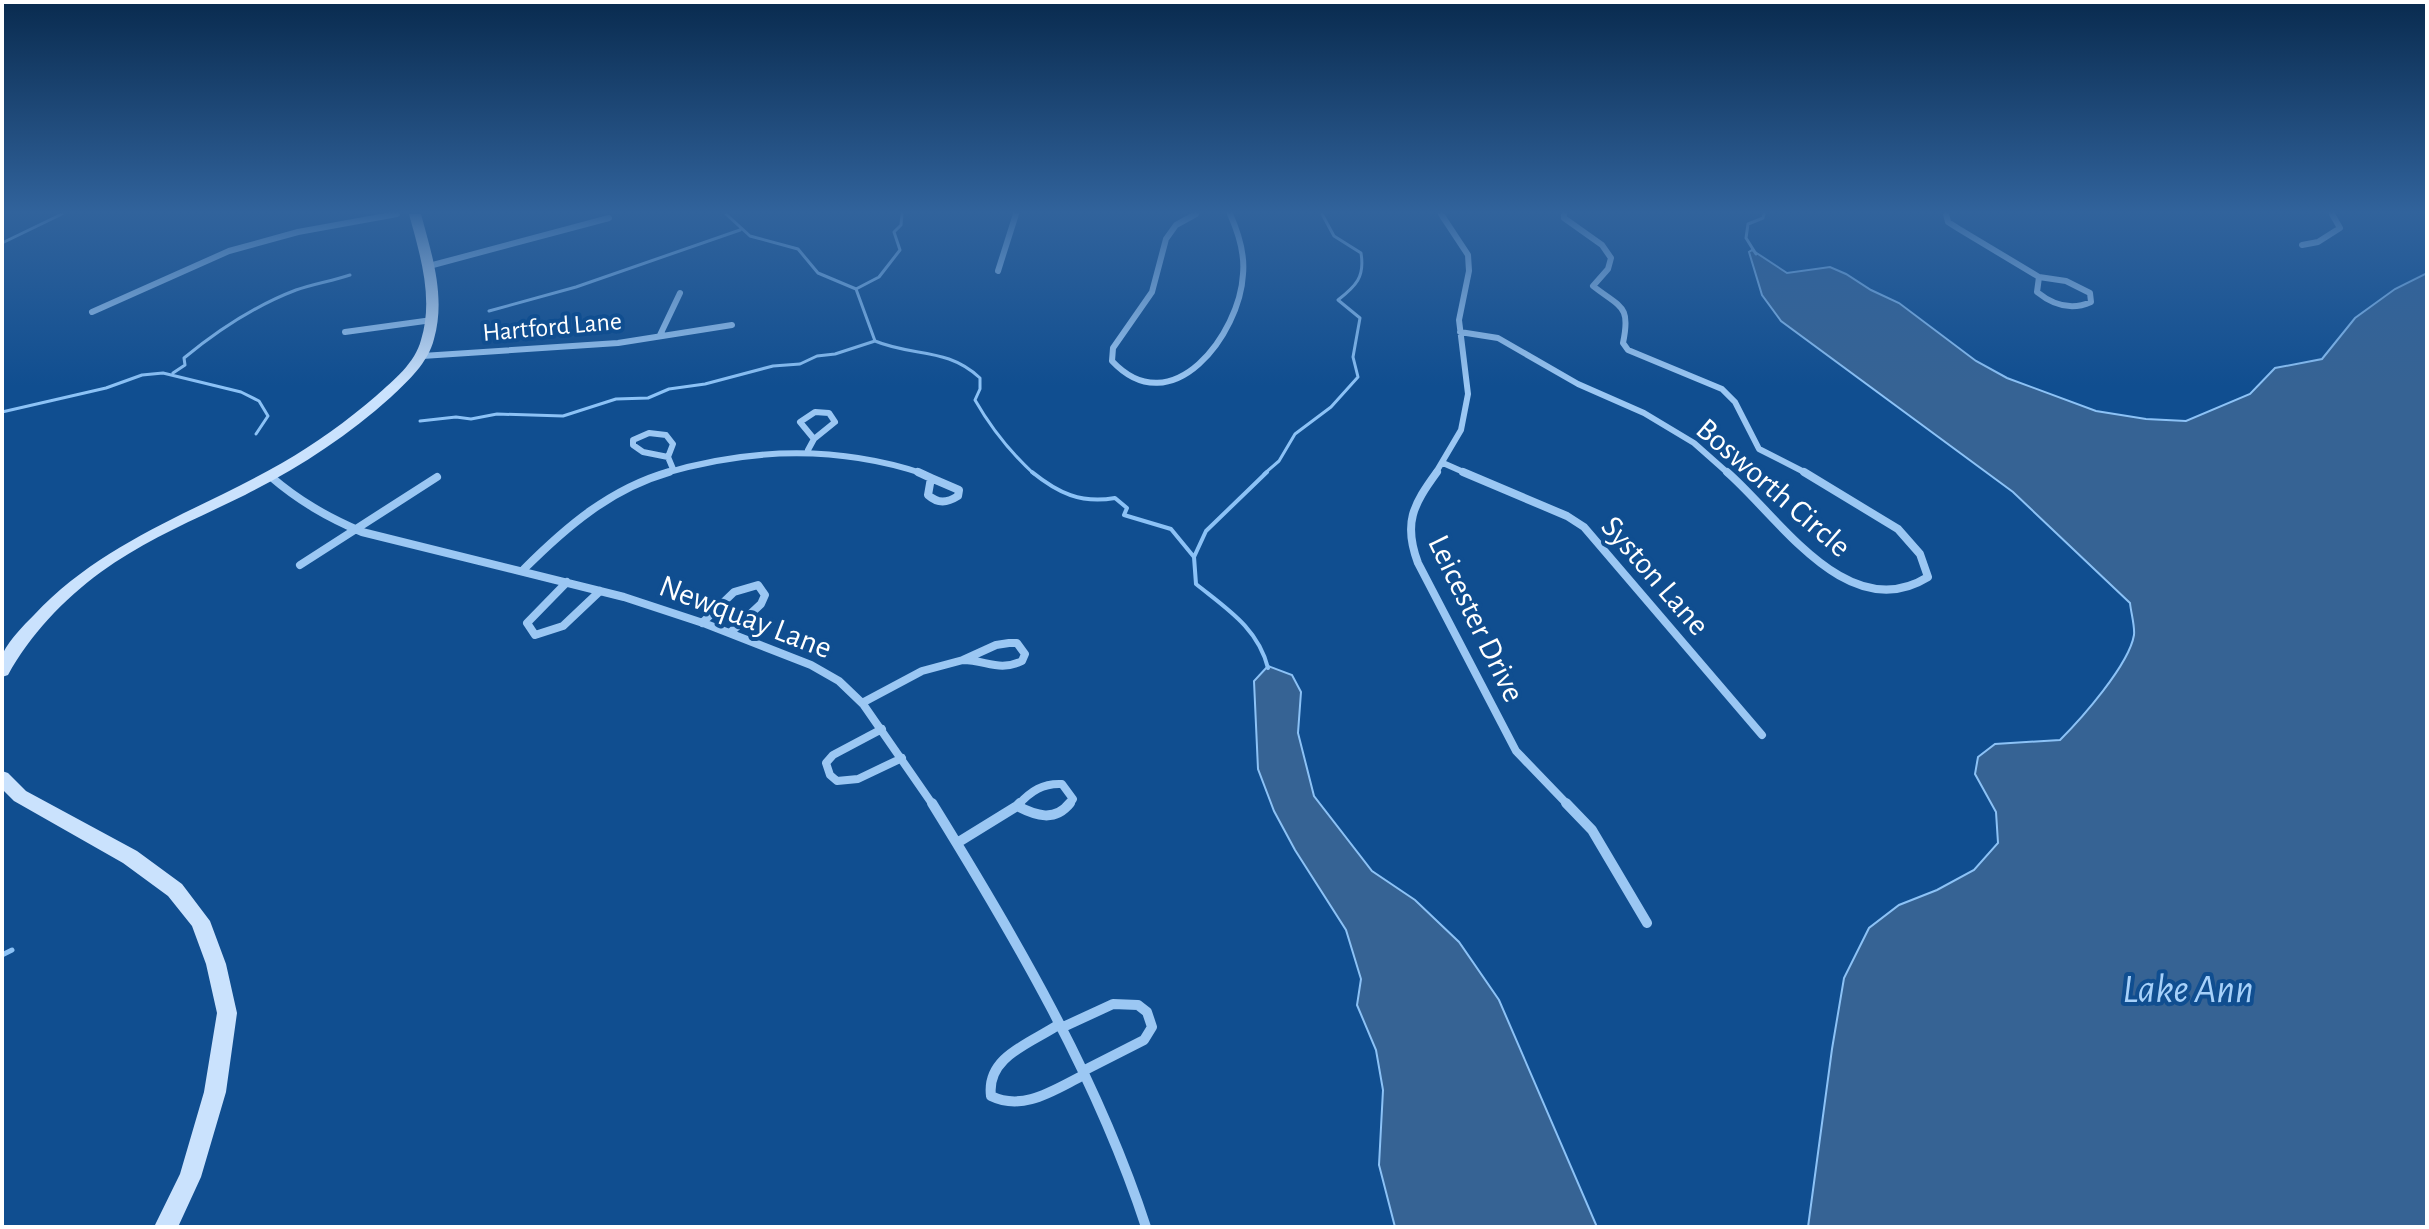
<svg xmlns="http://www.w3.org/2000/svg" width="2429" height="1229" font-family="'Alegreya Sans',sans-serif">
	<rect width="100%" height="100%" fill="#104e90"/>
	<path fill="#366394" stroke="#8cc2f6" stroke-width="2" d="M1752,250l35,23 43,-6 16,7 25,16 28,13 77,58 31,17 89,33 50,8 40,2 64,-27 25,-26 47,-9 33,-41 40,-29 32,-16v954h-619l24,-178 12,-71 25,-50 30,-23 38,-15 37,-20 24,-27 -2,-31 -21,-38 3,-17 17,-13 65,-4c21,-21 69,-75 74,-105 1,-9 -3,-22 -4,-32l-117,-111 -232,-171 -19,-26 -13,-43z
		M1268,666l24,9 9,17 -3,41 16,63 58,75 43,29 44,42 40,58 98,227h-202l-16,-62 4,-75 -7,-40 -19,-45 4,-26 -15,-49 -51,-80 -21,-39 -16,-42 -4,-88z"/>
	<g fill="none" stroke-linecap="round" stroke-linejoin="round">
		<path stroke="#8cc2f6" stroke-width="3" d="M726,214l24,22 48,13 20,24 38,16 19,52c38,16 72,6 105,37v11l-5,11c16,28 35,52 59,74
			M2,243l60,-29
			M1756,254l-10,-16 2,-14 15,-6 1,-4
			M856,289l23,-12 21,-27 -6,-18 7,-7 1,-11
			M489,311l87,-24 164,-57
			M173,373l12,-8 -1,-7c34,-28 70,-52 112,-68 17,-6 36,-9 54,-15
			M2,412l104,-24 36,-13 21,-2 78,19 18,9 9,15 -12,18
			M420,421l36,-4 15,2 26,-5 66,2 53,-17 32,-1 21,-9 36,-5 68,-18 27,-2 17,-8 18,-2 40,-13
			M1264,474l15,-13 16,-27 36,-27 27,-30 -5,-20 7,-39 -22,-18c18,-14 27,-23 23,-47l-27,-17 -12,-22"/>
		<path stroke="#8cc2f6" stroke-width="4" d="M1032,472c26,21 49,32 83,26l12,10 -3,7 47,14 23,28
			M1267,472l-61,59 -12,26 2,27c31,25 62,44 72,84"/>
		<path stroke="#8cc2f6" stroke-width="5" d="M2,955l10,-5"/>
		<path stroke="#9bc7f3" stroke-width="6" d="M1196,214l-20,11 -10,14 -14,53 -39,56 -1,13c60,64 128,-27 131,-87 2,-21 -4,-40 -13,-60
			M1564,214v4l38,27 9,13 -3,11 -15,17c28,22 38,19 30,57l5,7 94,39 13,13 24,47 49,25
			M1946,214l2,8 11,7 80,48
			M2302,245l16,-3 22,-14 -8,-14
			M429,266l180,-48
			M998,271l18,-57
			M2039,277l27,4 24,12 1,9c-20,9 -38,3 -54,-10z
			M92,312l137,-61 69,-19 99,-18
			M345,332l87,-12
			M1460,332l38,6 80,46 66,29 50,30 35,31
			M660,335l20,-42
			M422,356l196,-13 114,-18
			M815,412l14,1 6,9 -21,17 -14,-17z
			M649,433l17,2 7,9 -5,13 -25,-5 -10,-7v-5z
			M808,450l6,-11
			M668,457l5,12
			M1443,463l25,11
			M662,474c87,-26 175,-29 262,0
			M1435,474l26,-44 7,-36 -9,-74 10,-49 -1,-16 -27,-41"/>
		<path stroke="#9bc7f3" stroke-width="8" d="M918,472l13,6
			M1437,472c-24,33 -34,51 -19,91l98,188 52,54
			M1463,472l104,44 17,11 178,208
			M1727,472c52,45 121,155 201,105l-8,-23 -22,-25 -94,-57
			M270,476c29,25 57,41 92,56l262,65 82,27 105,41 28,16 24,23 70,101
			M931,478l28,12 -1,6c-11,7 -20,8 -30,-1z
			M300,565l137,-88
			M524,569c42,-42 86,-80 145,-97
			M567,582l-40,41 8,12 28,-9 37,-35
			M702,623l32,-31 24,-7 7,10 -4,9 -30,28
			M1009,643h8l8,11 -3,7c-23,11 -36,-1 -59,-1l33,-15z
			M862,703l60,-32 41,-11
			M882,729l-49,26 -7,8 4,12 7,6 21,-2 44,-21
			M1018,805c13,-14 25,-22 44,-21l11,15 -4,6"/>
		<path stroke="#9bc7f3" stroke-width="10" d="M932,803c83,134 165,274 214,424
			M1566,803l26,27 55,93
			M1017,806c19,10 38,16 53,-3
			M1017,806l3,-3
			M957,843l60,-37
			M1058,1025c-29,19 -72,32 -67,71 33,16 64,-7 93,-21
			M1061,1028l52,-24 25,1 9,7 5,15 -8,13 -61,31"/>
		<path fill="#cae2fd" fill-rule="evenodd" d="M409,214h12c11,41 25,83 13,125 -6,24 -26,42 -43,58 -44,40 -93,71 -146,98 -49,24 -100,45 -144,77 -38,28 -71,63 -93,103l-6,2c0,-7 -2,-17 1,-24 7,-14 20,-27 31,-38 69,-74 162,-103 248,-152 33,-19 65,-42 94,-67 18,-16 39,-33 45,-56 13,-42 -1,-85 -12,-126z
			M2,771l6,2 18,18 111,60 45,33 28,37 16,43 11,49 -11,79 -25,85 -23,50h-24l26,-53 24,-82 13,-79 -11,-49 -14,-38 -24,-30 -45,-33 -109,-62 -12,-12z"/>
	</g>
	<linearGradient id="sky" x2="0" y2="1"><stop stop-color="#092b4f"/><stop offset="0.55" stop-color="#31639c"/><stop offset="1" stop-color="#31639c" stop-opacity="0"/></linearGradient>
	<rect width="2429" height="386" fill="url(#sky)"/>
	<g text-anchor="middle" stroke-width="8" stroke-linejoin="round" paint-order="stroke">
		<g font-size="26" fill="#fff" stroke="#104e90">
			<text transform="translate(552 326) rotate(-5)" y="9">Hartford Lane</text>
		</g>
		<g font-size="32" fill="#fff" stroke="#104e90">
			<text transform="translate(1774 487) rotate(41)" y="11">Bosworth Circle</text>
			<text transform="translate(1656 575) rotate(49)" y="11">Syston Lane</text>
			<text transform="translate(746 616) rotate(21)" y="11">Newquay Lane</text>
			<text transform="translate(1477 618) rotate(64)" y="11">Leicester Drive</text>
		</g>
		<g font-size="40" font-style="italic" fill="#a7d1fa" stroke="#104e90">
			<text x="2188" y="1002">Lake Ann</text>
		</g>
	</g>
	<rect width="2429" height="1229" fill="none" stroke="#ffffff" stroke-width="8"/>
</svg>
